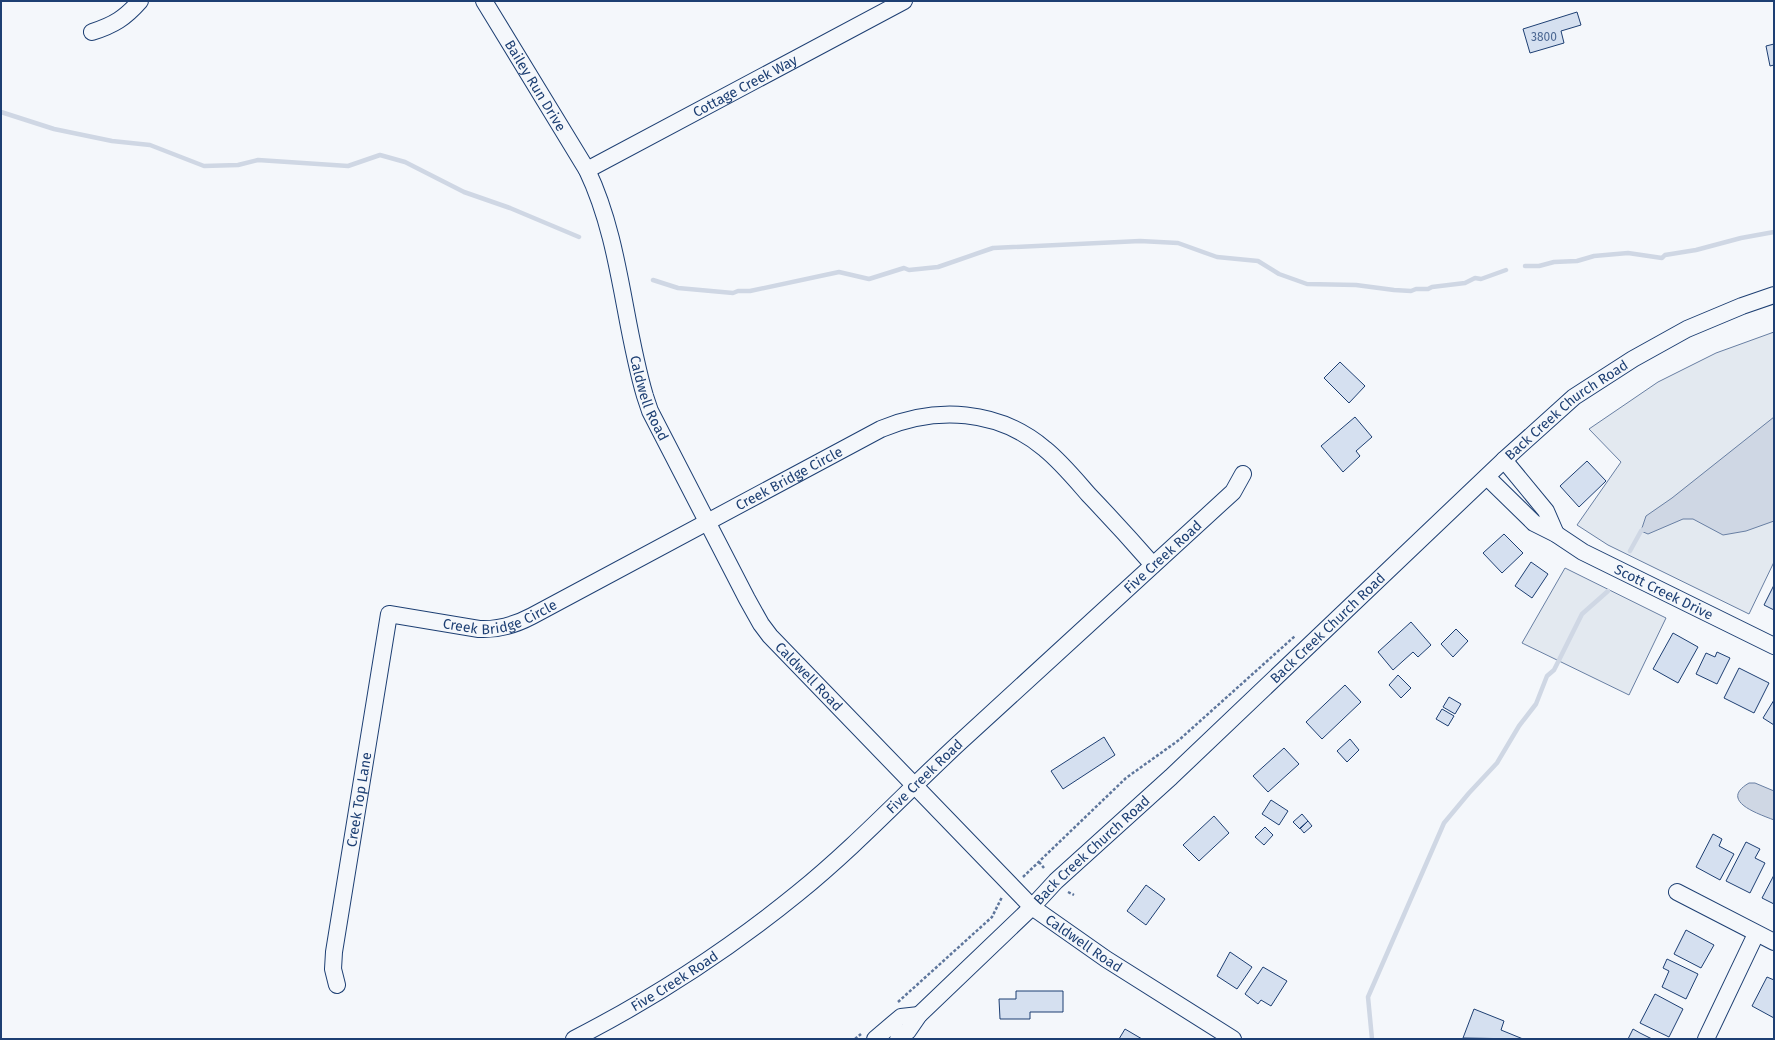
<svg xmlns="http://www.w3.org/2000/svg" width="1775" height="1040" font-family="'Fira Sans',sans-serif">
	<rect width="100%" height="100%" fill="#f4f7fb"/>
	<path fill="#e3e9f0" stroke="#687fa3" d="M1774,332v230l-25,52 -141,-69 -31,-20 44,-63 -32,-33 69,-47 58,-29z
		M1565,568l101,50 -37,77 -107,-52z"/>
	<path fill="#cfd7e4" stroke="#687fa3" d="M1774,417v104l-28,10 -23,4 -30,-16h-10l-35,15 -7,-3 5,-15 26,-18z
		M1749,783h6l19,8v29c-15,-6 -56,-19 -25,-37z"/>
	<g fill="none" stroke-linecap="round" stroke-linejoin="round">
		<path stroke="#cfd7e4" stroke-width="4.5" d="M1,112l53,17 58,12 38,4 54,21 34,-1 20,-5 90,6 32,-11 25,7 59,30 46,16 69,29
			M1525,266h14l15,-4 23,-1 17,-5 34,-3 34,5 3,-3 31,-5 45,-12 33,-6
			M653,280l25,8 55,5 5,-2h12l89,-19 30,7 35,-11 5,2 29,-3 55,-19 147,-7 38,2 39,14 41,4 21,13 28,10 49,1 38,5 17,1 5,-2h12l4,-2 33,-4 10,-5 6,1 25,-9
			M1630,551l11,-20 5,-3
			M1372,1039l-4,-42 76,-174 25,-30 28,-30 22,-37 17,-22 11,-28 7,-6 28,-56 26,-23"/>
	</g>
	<path fill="#d5e0f0" stroke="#1d3f73" d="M1577,12l4,13 -20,6 3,12 -34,10 -7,-24z
		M1774,44v21l-4,1 -4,-20z
		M1340,362l25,24 -16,17 -25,-25z
		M1355,417l17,20 -16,14 4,5 -17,16 -22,-26z
		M1587,461l19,20 -27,26 -19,-21z
		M1504,534l19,19 -21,20 -19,-20z
		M1531,562l17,12 -16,24 -17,-12z
		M1774,585v25l-10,-5z
		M1411,622l20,23 -13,12 -5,-5 -20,18 -15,-18z
		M1456,629l12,12 -15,16 -12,-13z
		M1673,633l25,14 -20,36 -25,-14z
		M1717,652l13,6 -13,26 -21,-10 10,-21 9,4z
		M1739,668l30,15 -15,30 -30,-15z
		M1398,675l13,13 -10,10 -12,-13z
		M1345,685l16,17 -39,37 -16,-17z
		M1449,697l12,7 -6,10 -12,-7z
		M1774,700v25l-11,-7z
		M1442,709l12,7 -6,10 -12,-7z
		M1104,737l11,18 -52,34 -12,-18z
		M1350,739l9,11 -12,12 -10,-11z
		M1284,748l15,16 -31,28 -15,-16z
		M1271,800l17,11 -9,14 -17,-11z
		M1302,814l6,7 -8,8 -7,-7z
		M1214,816l15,17 -30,28 -16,-16z
		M1308,821l4,5 -8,7 -4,-5z
		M1265,827l8,8 -9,10 -9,-8z
		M1713,834l9,5 -3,7 15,8 -14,26 -24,-13z
		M1746,842l14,7 -5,9 10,5 -15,30 -24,-12z
		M1774,875v29l-12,-6z
		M1146,885l19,14 -19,26 -19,-14z
		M1686,930l28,15 -13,23 -27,-14z
		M1230,952l22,15 -15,22 -20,-13z
		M1667,959l31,15 -12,25 -24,-12 7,-16 -6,-3z
		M1263,967l24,14 -16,25 -10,-6 -3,4 -13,-10z
		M1767,977l7,3v38l-22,-12z
		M1016,991h47v21h-33v7h-30l-1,-20h17z
		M1655,994l28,15 -14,28 -29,-14z
		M1474,1009l30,12 -3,9 22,9 -60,-1z
		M1125,1029l17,10h-23z
		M1633,1029l7,4 12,6h-24z"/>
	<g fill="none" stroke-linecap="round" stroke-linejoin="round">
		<defs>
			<g id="minor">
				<path id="s1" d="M484,1l103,169c34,71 36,152 58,226l5,15 97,188 14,25 9,12 262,271 74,52 127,80"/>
				<path d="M92,32c22,-7 33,-14 48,-31"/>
				<path id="s2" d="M587,170l317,-169"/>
				<path d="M1504,460l42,51 10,23"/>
				<path id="s3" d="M1487,477l47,46 22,11 27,18 191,94"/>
				<path d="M1677,892l97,50"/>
				<path id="s4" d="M337,985l-4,-16 1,-17 55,-338 90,15c19,1 36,-4 53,-13l349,-187c55,-23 117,-20 164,20 16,13 30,30 44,46 22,23 43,46 64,70"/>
				<path id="s5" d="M574,1039c80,-41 154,-89 224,-146 57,-46 107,-100 161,-150 91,-84 183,-167 274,-251l10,-18"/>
				<path d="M875,1039l26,-22 18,-2"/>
				<path id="s6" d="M898,1039l10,-8 11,-16 113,-108 24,-26 115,-104 333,-317 70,-63 59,-38 54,-30 55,-23 32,-11"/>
				<path d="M1706,1039l50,-105"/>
			</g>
		</defs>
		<use href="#minor" stroke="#1d3f73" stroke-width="18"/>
		<path stroke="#5e769c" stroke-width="2.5" stroke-dasharray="3 2" stroke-linecap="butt" d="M1039,862l5,6
			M1023,877l103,-99 53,-38 116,-104
			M1068,892l6,3
			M898,1002l94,-85 10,-20
			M855,1039l6,-5"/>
		<use href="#minor" stroke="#f4f7fb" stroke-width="16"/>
	</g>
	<g text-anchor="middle" stroke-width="3" stroke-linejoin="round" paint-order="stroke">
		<g font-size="12" fill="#4b6792">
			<text x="1544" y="41">3800</text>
		</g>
		<g font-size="14" fill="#1d3f73" stroke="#f4f7fb">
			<text dy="5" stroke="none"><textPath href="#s1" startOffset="99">Bailey Run Drive</textPath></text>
			<text dy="5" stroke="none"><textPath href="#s2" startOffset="179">Cottage Creek Way</textPath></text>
			<text dy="5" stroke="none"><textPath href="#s1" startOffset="435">Caldwell Road</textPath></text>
			<text dy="5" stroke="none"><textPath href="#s6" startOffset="919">Back Creek Church Road</textPath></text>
			<text dy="5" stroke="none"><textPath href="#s4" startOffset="814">Creek Bridge Circle</textPath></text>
			<text dy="5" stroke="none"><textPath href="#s5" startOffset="764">Five Creek Road</textPath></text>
			<text dy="5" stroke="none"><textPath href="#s3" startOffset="213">Scott Creek Drive</textPath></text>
			<text dy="5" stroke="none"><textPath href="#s4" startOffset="490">Creek Bridge Circle</textPath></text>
			<text dy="5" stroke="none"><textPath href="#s6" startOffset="595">Back Creek Church Road</textPath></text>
			<text dy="5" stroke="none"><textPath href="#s1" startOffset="759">Caldwell Road</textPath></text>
			<text dy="5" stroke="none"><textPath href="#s5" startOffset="440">Five Creek Road</textPath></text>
			<text dy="5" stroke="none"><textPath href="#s4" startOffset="188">Creek Top Lane</textPath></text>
			<text dy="5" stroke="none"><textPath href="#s6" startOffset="271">Back Creek Church Road</textPath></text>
			<text dy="5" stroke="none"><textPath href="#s1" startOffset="1143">Caldwell Road</textPath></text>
			<text dy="5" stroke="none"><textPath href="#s5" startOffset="116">Five Creek Road</textPath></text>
		</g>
	</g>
	<rect width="1775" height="1040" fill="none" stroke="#1d3f73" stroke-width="4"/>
</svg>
